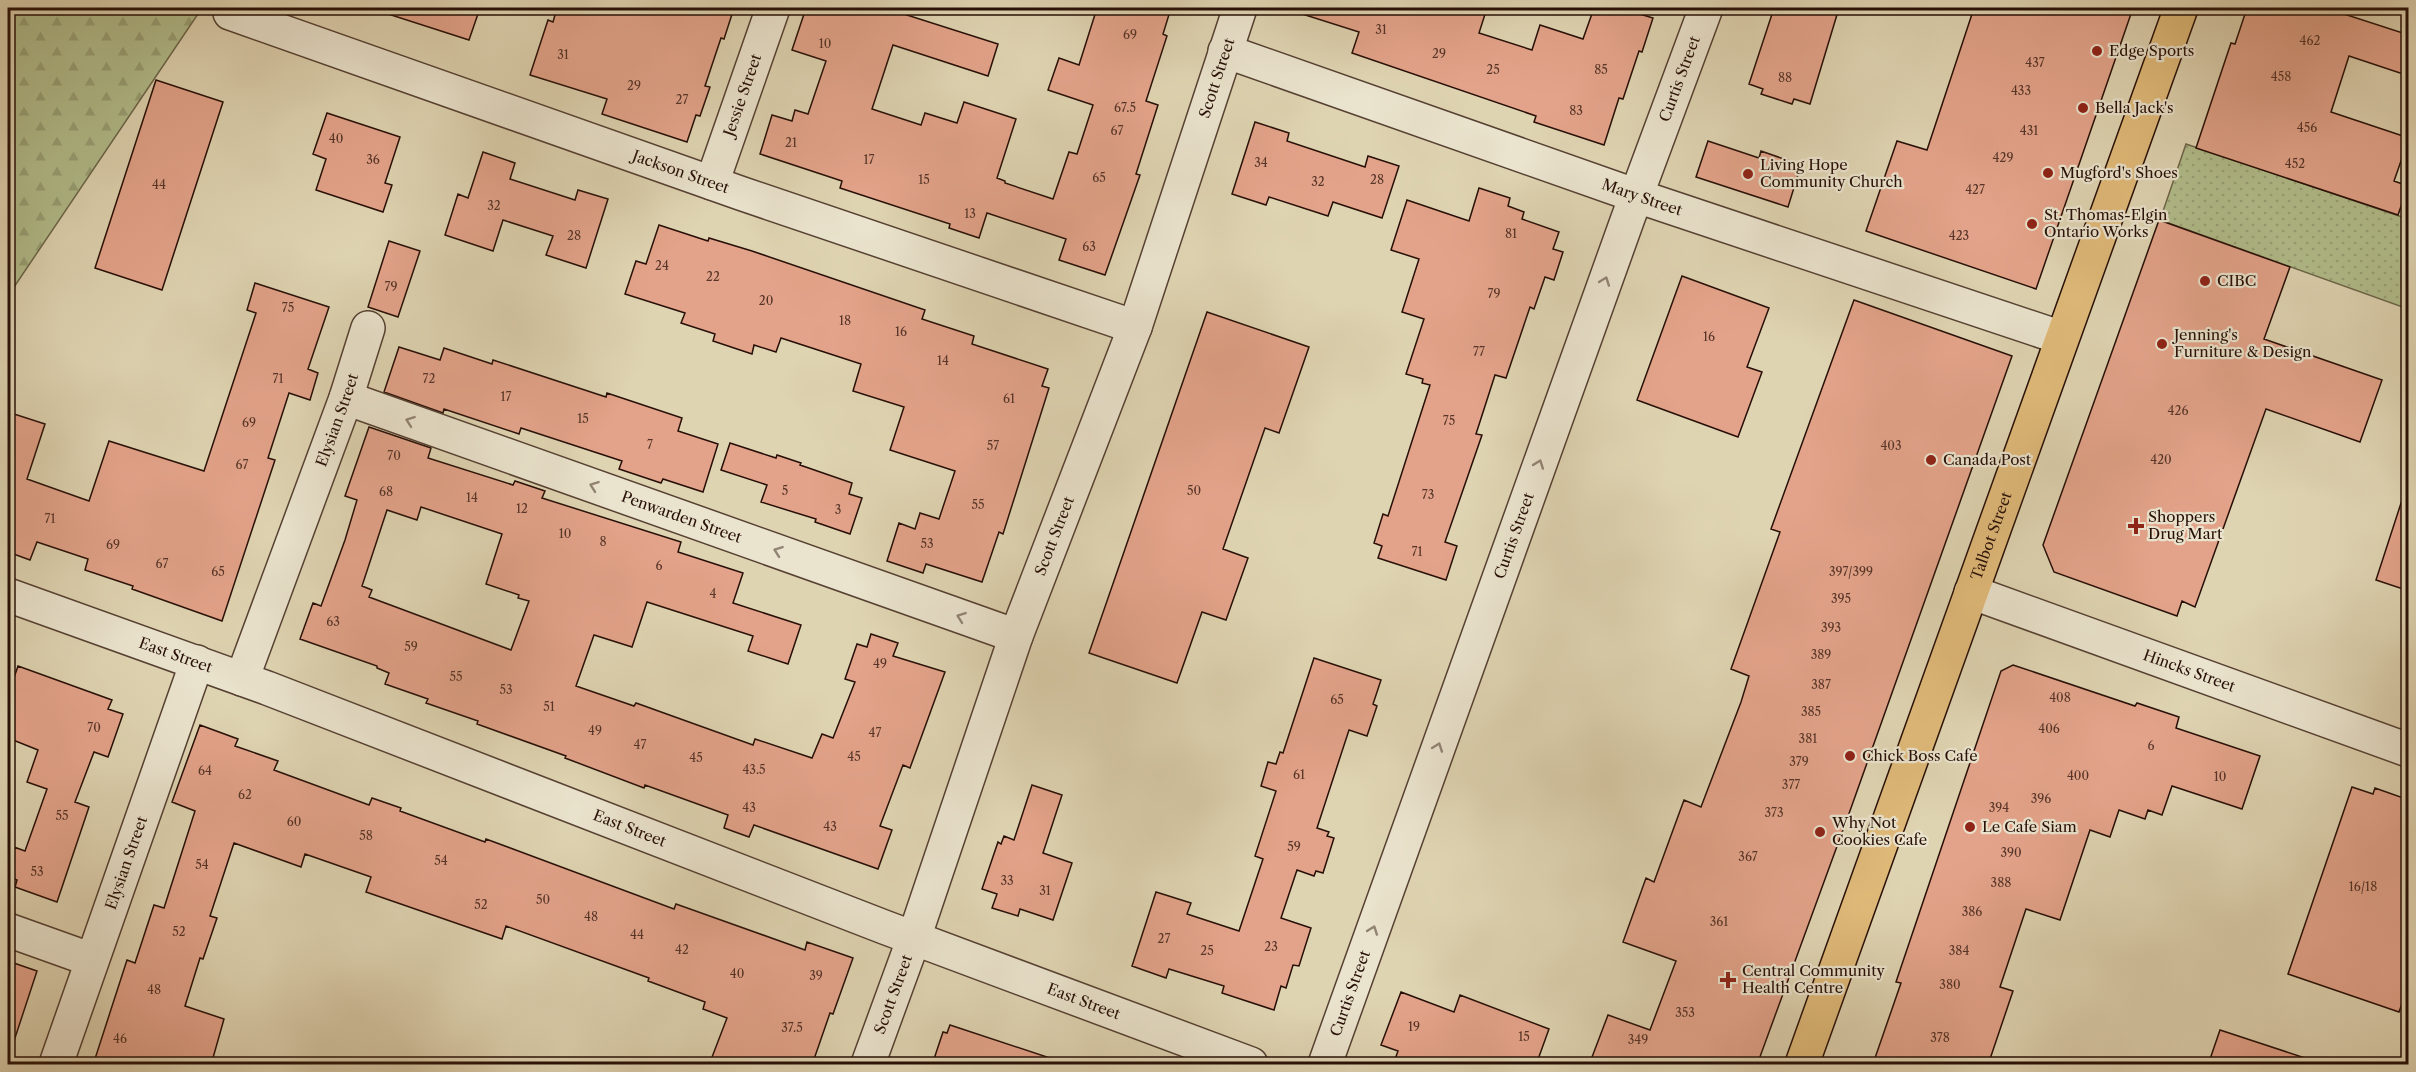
<svg xmlns="http://www.w3.org/2000/svg" width="2416" height="1072" font-family="'Libre Caslon Text',serif">
	<defs>
		<pattern id="green-dots" width="8" height="8" patternUnits="userSpaceOnUse" patternTransform="scale(1.5)"><rect width="8" height="8" fill="#b2bd8c"/><path d="M2 2h.1M6 6h.1" fill="none" stroke="#99a177" stroke-width="1.8" stroke-linecap="round"/></pattern>
		<pattern id="forest-firs" width="22" height="20" patternUnits="userSpaceOnUse" patternTransform="scale(1.5)"><rect width="22" height="20" fill="#b2bd8c"/><path d="M5 1l3.5 6h-7zM16 11l3.5 6h-7z" fill="#99a177"/></pattern>
	</defs>
	<rect width="100%" height="100%" fill="#dfd4b2"/>
	<filter id="stains"><feTurbulence type="fractalNoise" baseFrequency=".00333" numOctaves="4"/><feColorMatrix values="0 0 0 0 .2 0 0 0 0 .09 0 0 0 0 .02 0 0 0 .5 -.17"/></filter>
	<radialGradient id="worn" r=".72"><stop offset=".6" stop-color="#630" stop-opacity="0"/><stop offset="1" stop-color="#630" stop-opacity=".3"/></radialGradient>
	<path fill="url(#green-dots)" stroke="#6c664a" stroke-width="1.5" d="M2186,144l222,75v90l-248,-89z"/>
	<path fill="url(#forest-firs)" stroke="#6c664a" stroke-width="1.5" d="M8,8h194l-194,288z"/>
	<path fill="#e3a38a" stroke="#270f07" stroke-width="1.5" fill-rule="evenodd" d="M386,8h94l-11,32 -84,-27z
		M557,8h177l-10,31 -3,-1 -16,48 5,1 -10,29 -4,-1 -9,27 -85,-28 5,-15 -77,-24 18,-55 5,2z
		M806,8h79l113,36 -10,32 -95,-31 -21,64 49,16 4,-12 32,10 7,-21 52,17 -19,59 8,3v2l48,16 16,-47 8,2 16,-49 -45,-15 11,-32 20,7 18,-57h74l-8,26 4,2 -21,65 12,4 -22,69 4,1 -35,100 -46,-15 7,-21 -79,-26 -8,25 -30,-10 1,-4 -110,-36 2,-7 -82,-27 12,-39 20,6 3,-11 13,4 18,-53 -34,-11z
		M1300,8h187l-8,25 53,17 8,-25 43,14 11,-31h26l33,10 -11,34 -3,-1 -16,48 -4,-1 -15,47 -70,-23 2,-6 -184,-63 7,-21 -60,-19z
		M1774,8h65l-29,96 -16,-5 -2,5 -31,-10 2,-5 -14,-5z
		M1974,8h159l-97,281 -170,-58 31,-90 30,9z
		M2247,8h99l-2,6 65,21v41l-60,-20 -18,56 78,26 -15,43 14,5 -10,29 -202,-67 35,-105 4,1z
		M156,80l67,22 -61,188 -67,-22z
		M327,113l73,24 -15,46 7,2 -9,27 -67,-22 10,-31 -13,-5z
		M1255,122l34,11 -2,8 78,26 3,-11 31,10 -17,52 -49,-16 -5,14 -59,-19 -3,8 -34,-11z
		M1708,141l51,17 2,-7 40,14 -13,42 -92,-30z
		M483,152l32,11 -5,16 65,21 3,-10 30,9 -22,69 -40,-13 7,-19 -50,-16 -10,31 -48,-16 13,-41 10,4z
		M1479,188l31,10 -2,8 16,6 -2,7 37,13 -6,17 10,3 -9,28 -9,-3 -11,32 -4,-2 -24,71 -11,-3 -19,59 6,1 -37,107 12,4 -11,34 -68,-22 4,-12 -8,-3 9,-29 5,2 42,-131 -8,-2 1,-4 -17,-5 18,-55 -22,-7 17,-53 -28,-9 16,-50 62,21z
		M2159,220l131,47 -26,72 118,41 -22,62 -94,-33 -71,198 -13,-6 -5,15 -123,-44 -11,-27z
		M659,225l49,16 1,-3 43,13 173,59 -3,9 52,17 -2,8 76,25 -6,17 7,2 -46,146 -4,-2 -17,50 -56,-18 -3,9 -36,-12 12,-38 16,6 5,-16 19,6 16,-48 -65,-21 14,-43 -51,-16 8,-27 -80,-26 -5,14 -22,-7 -2,9 -39,-13 2,-7 -34,-11 4,-10 -60,-19 11,-33 10,3z
		M389,241l31,10 -22,66 -30,-10z
		M1682,276l87,32 -22,59 15,5 -24,65 -101,-37z
		M255,283l74,24 -21,62 10,4 -8,27 -21,-7 -21,65 7,2 -53,161 -90,-32 1,-3 -48,-16 3,-11 -51,-17 -7,18 -22,-8v-140l37,12 -18,55 62,22 20,-60 95,30 52,-158 -9,-3z
		M1854,300l158,56 -161,452 -94,257h-168l19,-50 42,15 26,-69 -53,-19 23,-64 8,4 30,-82 17,7 40,-105 8,-26 -18,-7 49,-137 -9,-3z
		M1207,312l102,35 -30,86 -14,-5 -42,121 25,9 -22,62 -24,-8 -25,71 -88,-30z
		M399,347l41,13 4,-12 48,16 1,-4 113,37 1,-4 75,25 -4,13 40,13 -15,48 -40,-13 -2,4 -42,-14 3,-8 -101,-33 -2,6 -75,-25 -1,4 -59,-21z
		M369,427l62,21 -3,10 85,27 2,-4 30,10 -3,7 139,44 -3,10 65,21 -10,30 68,22 -13,39 -40,-13 5,-15 -106,-34 -15,45 -38,-12 -18,51 58,20 2,-3 117,42 2,-6 57,19 10,-24 11,4 22,-56 -10,-3 12,-35 10,3 4,-13 27,9 -5,13 52,16 -35,96 -7,-3 -23,61 12,4 -14,39 -124,-44 -5,12 -25,-9 4,-13 -83,-30 -1,3 -79,-30 1,-2 -89,-32 1,-3 -52,-18 2,-4 -43,-15 4,-11 -12,-5v-2l-77,-27 13,-36 8,3 24,-66 12,-40 -12,-4zM421,507l81,27 -16,50 33,11 -1,3 11,3 -18,49 -142,-53 3,-7 -10,-4 25,-76 30,10z
		M730,443l46,15 1,-3 24,8 -1,2 52,18 -3,11 13,4 -12,36 -35,-12 1,-3 -55,-17 6,-17 -46,-15z
		M2403,497l6,1v93l-33,-11z
		M1314,658l67,22 -8,24 4,2 -10,30 -18,-6 -32,98 12,4 -2,4 7,2 -11,35 -7,-2 -2,5 -17,-6 -16,48 30,10 -12,38 -6,-1 -7,23 -5,-2 -7,24 -52,-17 2,-7 -55,-17 -3,9 -34,-12 24,-74 35,11 -4,11 52,17 24,-72 -8,-3 21,-65 -15,-5 7,-24 8,2 4,-12 3,1z
		M2013,665l122,41 2,-3 42,14 -3,11 84,28 -18,53 -70,-23 -10,29 -14,-5 -3,9 -26,-9 -9,27 -20,-7 -30,90 -34,-11 -26,78 13,4 -25,74h-92l-21,-7 26,-75 -5,-1 105,-311z
		M18,666l94,34 -4,9 15,5 -15,43 -14,-5 -19,50 14,5 -32,95 -42,-15 2,-7 -9,-3v-13l6,-17 11,4 22,-62 -20,-7 11,-32 -30,-12v-43z
		M200,725l38,14 -3,7 43,15 -4,9 95,35 3,-7 29,10 -1,3 85,31 1,-3 27,10 161,60 2,-5 129,46 2,-8 46,16 -20,56 -3,-1 -18,52h-103l18,-47 -24,-9 2,-7 -57,-21 1,-3 -143,-52 -4,13 -136,-47 5,-15 -66,-23 -4,13 -67,-24 -24,73 7,2 -14,41 -3,-1 -15,48 39,13 -13,46h-118l34,-105 8,3 19,-58 10,3 31,-97 -23,-9z
		M1032,785l30,10 -19,58 29,10 -19,57 -33,-11 -2,7 -26,-8 5,-14 -15,-5 16,-47 3,2 3,-8 10,4z
		M2352,787l21,7 2,-6 34,12v184l-10,28 -111,-38z
		M8,961l29,10 -24,73 -5,-1z
		M1401,992l53,20 6,-17 89,34 -13,36h-143l5,-14 -17,-6z
		M950,1025l103,34 -1,6h-120l11,-33 4,1z
		M2220,1030l88,29 -1,6h-99z"/>
	<g fill="none" stroke-linecap="round" stroke-linejoin="round">
		<defs>
			<g id="minor">
				<path id="s1" d="M230,13l510,180 395,134"/>
				<path id="s2" d="M1225,51l412,145 425,142"/>
				<path id="s3" d="M712,183l61,-175"/>
				<path id="s4" d="M346,398l670,238"/>
				<path id="s5" d="M1971,592l437,158"/>
				<path id="s6" d="M8,595l259,93 617,239 367,137"/>
				<path id="s7" d="M242,679l104,-281 22,-70"/>
				<path d="M8,930l84,30"/>
				<path id="s8" d="M56,1064l141,-402"/>
				<path id="s9" d="M868,1064l46,-126 102,-302 119,-309 105,-319"/>
				<path id="s10" d="M1325,1064l303,-846 78,-210"/>
			</g>
			<g id="major">
				<path id="s11" d="M1802,1064l379,-1056"/>
			</g>
		</defs>
		<use href="#minor" stroke="#554032" stroke-width="36"/>
		<use href="#major" stroke="#270f07" stroke-width="36"/>
		<use href="#minor" stroke="#eae3cd" stroke-width="33"/>
		<use href="#major" stroke="#e0ba79" stroke-width="33"/>
	</g>
	<defs><path id="oneway-chevron" d="M-2-3.5L2.5 0L-2 3.5" fill="none" stroke-width="1.6" stroke-linecap="round" stroke-linejoin="round" transform="scale(1.5)"/></defs>
	<g stroke="#928474">
		<use href="#oneway-chevron" transform="translate(1605 281) rotate(-70)"/>
		<use href="#oneway-chevron" transform="translate(410 421) rotate(-160)"/>
		<use href="#oneway-chevron" transform="translate(1539 464) rotate(-70)"/>
		<use href="#oneway-chevron" transform="translate(594 486) rotate(-160)"/>
		<use href="#oneway-chevron" transform="translate(778 551) rotate(-160)"/>
		<use href="#oneway-chevron" transform="translate(961 617) rotate(-160)"/>
		<use href="#oneway-chevron" transform="translate(1438 747) rotate(-70)"/>
		<use href="#oneway-chevron" transform="translate(1373 930) rotate(-70)"/>
	</g>
	<g fill="#8f2418" stroke="#eae3cd" stroke-width="2">
		<circle cx="2097" cy="51" r="6"/>
		<circle cx="2083" cy="108" r="6"/>
		<circle cx="2048" cy="173" r="6"/>
		<circle cx="1748" cy="174" r="6"/>
		<circle cx="2032" cy="224" r="6"/>
		<circle cx="2205" cy="281" r="6"/>
		<circle cx="2162" cy="344" r="6"/>
		<circle cx="1931" cy="460" r="6"/>
		<path d="M2133 517h6v6h6v6h-6v6h-6v-6h-6v-6h6z"/>
		<circle cx="1850" cy="756" r="6"/>
		<circle cx="1970" cy="827" r="6"/>
		<circle cx="1820" cy="832" r="6"/>
		<path d="M1725 971h6v6h6v6h-6v6h-6v-6h-6v-6h6z"/>
	</g>
	<g text-anchor="middle" stroke-width="4.5" stroke-linejoin="round" paint-order="stroke">
		<g font-size="12" fill="#563428">
			<text x="1381" y="34">31</text>
			<text x="1130" y="39">69</text>
			<text x="2310" y="45">462</text>
			<text x="825" y="48">10</text>
			<text x="1439" y="58">29</text>
			<text x="563" y="59">31</text>
			<text x="2035" y="67">437</text>
			<text x="1493" y="74">25</text>
			<text x="1601" y="74">85</text>
			<text x="2281" y="81">458</text>
			<text x="1785" y="82">88</text>
			<text x="634" y="90">29</text>
			<text x="2021" y="95">433</text>
			<text x="682" y="104">27</text>
			<text x="1125" y="112">67.5</text>
			<text x="1576" y="115">83</text>
			<text x="2307" y="132">456</text>
			<text x="1117" y="135">67</text>
			<text x="2029" y="135">431</text>
			<text x="336" y="143">40</text>
			<text x="791" y="147">21</text>
			<text x="2003" y="162">429</text>
			<text x="373" y="164">36</text>
			<text x="869" y="164">17</text>
			<text x="1261" y="167">34</text>
			<text x="2295" y="168">452</text>
			<text x="1099" y="182">65</text>
			<text x="924" y="184">15</text>
			<text x="1377" y="184">28</text>
			<text x="1318" y="186">32</text>
			<text x="159" y="189">44</text>
			<text x="1975" y="194">427</text>
			<text x="494" y="210">32</text>
			<text x="970" y="218">13</text>
			<text x="1511" y="238">81</text>
			<text x="574" y="240">28</text>
			<text x="1959" y="240">423</text>
			<text x="1089" y="251">63</text>
			<text x="662" y="270">24</text>
			<text x="713" y="281">22</text>
			<text x="391" y="291">79</text>
			<text x="1494" y="298">79</text>
			<text x="766" y="305">20</text>
			<text x="288" y="312">75</text>
			<text x="845" y="325">18</text>
			<text x="901" y="336">16</text>
			<text x="1709" y="341">16</text>
			<text x="1479" y="356">77</text>
			<text x="943" y="365">14</text>
			<text x="278" y="383">71</text>
			<text x="429" y="383">72</text>
			<text x="506" y="401">17</text>
			<text x="1009" y="403">61</text>
			<text x="2178" y="415">426</text>
			<text x="583" y="423">15</text>
			<text x="1449" y="425">75</text>
			<text x="249" y="427">69</text>
			<text x="650" y="449">7</text>
			<text x="993" y="450">57</text>
			<text x="1891" y="450">403</text>
			<text x="394" y="460">70</text>
			<text x="2161" y="464">420</text>
			<text x="242" y="469">67</text>
			<text x="785" y="495">5</text>
			<text x="1194" y="495">50</text>
			<text x="386" y="496">68</text>
			<text x="1428" y="499">73</text>
			<text x="472" y="502">14</text>
			<text x="978" y="509">55</text>
			<text x="522" y="513">12</text>
			<text x="838" y="514">3</text>
			<text x="50" y="523">71</text>
			<text x="565" y="538">10</text>
			<text x="603" y="546">8</text>
			<text x="927" y="548">53</text>
			<text x="113" y="549">69</text>
			<text x="1417" y="556">71</text>
			<text x="162" y="568">67</text>
			<text x="659" y="570">6</text>
			<text x="218" y="576">65</text>
			<text x="1851" y="576">397/399</text>
			<text x="713" y="598">4</text>
			<text x="1841" y="603">395</text>
			<text x="333" y="626">63</text>
			<text x="1831" y="632">393</text>
			<text x="411" y="651">59</text>
			<text x="1821" y="659">389</text>
			<text x="880" y="668">49</text>
			<text x="456" y="681">55</text>
			<text x="1821" y="689">387</text>
			<text x="506" y="694">53</text>
			<text x="2060" y="702">408</text>
			<text x="1337" y="704">65</text>
			<text x="549" y="711">51</text>
			<text x="1811" y="716">385</text>
			<text x="94" y="732">70</text>
			<text x="2049" y="733">406</text>
			<text x="595" y="735">49</text>
			<text x="875" y="737">47</text>
			<text x="1808" y="743">381</text>
			<text x="640" y="749">47</text>
			<text x="2151" y="750">6</text>
			<text x="854" y="761">45</text>
			<text x="696" y="762">45</text>
			<text x="1799" y="766">379</text>
			<text x="754" y="774">43.5</text>
			<text x="205" y="775">64</text>
			<text x="1299" y="779">61</text>
			<text x="2078" y="780">400</text>
			<text x="2220" y="781">10</text>
			<text x="1791" y="789">377</text>
			<text x="245" y="799">62</text>
			<text x="2041" y="803">396</text>
			<text x="749" y="812">43</text>
			<text x="1999" y="812">394</text>
			<text x="1774" y="817">373</text>
			<text x="62" y="820">55</text>
			<text x="294" y="826">60</text>
			<text x="830" y="831">43</text>
			<text x="366" y="840">58</text>
			<text x="1294" y="851">59</text>
			<text x="2011" y="857">390</text>
			<text x="1748" y="861">367</text>
			<text x="441" y="865">54</text>
			<text x="202" y="869">54</text>
			<text x="37" y="876">53</text>
			<text x="1007" y="885">33</text>
			<text x="2001" y="887">388</text>
			<text x="2363" y="891">16/18</text>
			<text x="1045" y="895">31</text>
			<text x="543" y="904">50</text>
			<text x="481" y="909">52</text>
			<text x="1972" y="916">386</text>
			<text x="591" y="921">48</text>
			<text x="1719" y="926">361</text>
			<text x="179" y="936">52</text>
			<text x="637" y="939">44</text>
			<text x="1164" y="943">27</text>
			<text x="1271" y="951">23</text>
			<text x="682" y="954">42</text>
			<text x="1207" y="955">25</text>
			<text x="1959" y="955">384</text>
			<text x="737" y="978">40</text>
			<text x="816" y="980">39</text>
			<text x="1950" y="989">380</text>
			<text x="154" y="994">48</text>
			<text x="1685" y="1017">353</text>
			<text x="1414" y="1031">19</text>
			<text x="792" y="1032">37.5</text>
			<text x="1524" y="1041">15</text>
			<text x="1940" y="1042">378</text>
			<text x="120" y="1043">46</text>
			<text x="1638" y="1044">349</text>
		</g>
		<g font-size="15" fill="#270f07" stroke="#eae3cd" text-anchor="start">
			<text x="2109" y="56">Edge Sports</text>
			<text x="2095" y="113">Bella Jack's</text>
			<text x="1760" y="170">Living Hope<tspan x="1760" dy="17">Community Church</tspan></text>
			<text x="2060" y="178">Mugford's Shoes</text>
			<text x="2044" y="220">St. Thomas-Elgin<tspan x="2044" dy="17">Ontario Works</tspan></text>
			<text x="2217" y="286">CIBC</text>
			<text x="2174" y="340">Jenning's<tspan x="2174" dy="17">Furniture &amp; Design</tspan></text>
			<text x="1943" y="465">Canada Post</text>
			<text x="2148" y="522">Shoppers<tspan x="2148" dy="17">Drug Mart</tspan></text>
			<text x="1862" y="761">Chick Boss Cafe</text>
			<text x="1832" y="828">Why Not<tspan x="1832" dy="17">Cookies Cafe</tspan></text>
			<text x="1982" y="832">Le Cafe Siam</text>
			<text x="1742" y="976">Central Community<tspan x="1742" dy="17">Health Centre</tspan></text>
		</g>
		<g font-size="15" fill="#270f07" stroke="#eae3cd">
			<text dy="5" stroke="none"><textPath href="#s9" startOffset="1046">Scott Street</textPath></text>
			<text dy="5" stroke="none"><textPath href="#s10" startOffset="1047">Curtis Street</textPath></text>
			<text dy="5" stroke="none"><textPath href="#s3" startOffset="93">Jessie Street</textPath></text>
			<text dy="5" stroke="none"><textPath href="#s1" startOffset="478">Jackson Street</textPath></text>
			<text dy="5" stroke="none"><textPath href="#s2" startOffset="442">Mary Street</textPath></text>
			<text dy="5" stroke="none"><textPath href="#s7" startOffset="276">Elysian Street</textPath></text>
			<text dy="5" stroke="none"><textPath href="#s4" startOffset="356">Penwarden Street</textPath></text>
			<text dy="5" stroke="none"><textPath href="#s9" startOffset="560">Scott Street</textPath></text>
			<text dy="5" stroke="none"><textPath href="#s10" startOffset="561">Curtis Street</textPath></text>
			<text dy="5" stroke="none"><textPath href="#s11" startOffset="561">Talbot Street</textPath></text>
			<text dy="5" stroke="none"><textPath href="#s6" startOffset="178">East Street</textPath></text>
			<text dy="5" stroke="none"><textPath href="#s5" startOffset="232">Hincks Street</textPath></text>
			<text dy="5" stroke="none"><textPath href="#s6" startOffset="664">East Street</textPath></text>
			<text dy="5" stroke="none"><textPath href="#s8" startOffset="213">Elysian Street</textPath></text>
			<text dy="5" stroke="none"><textPath href="#s10" startOffset="75">Curtis Street</textPath></text>
			<text dy="5" stroke="none"><textPath href="#s9" startOffset="74">Scott Street</textPath></text>
			<text dy="5" stroke="none"><textPath href="#s6" startOffset="1150">East Street</textPath></text>
		</g>
	</g>
	<rect width="2416" height="1072" fill="none" stroke="#dfd4b2" stroke-width="30"/>
	<rect x="9" y="9" width="2398" height="1054" fill="none" stroke="#270f07" stroke-width="3"/>
	<rect x="15" y="15" width="2386" height="1042" fill="none" stroke="#270f07" stroke-width="1.5"/>
	<rect width="100%" height="100%" filter="url(#stains)"/>
	<rect width="100%" height="100%" fill="url(#worn)"/>
</svg>
